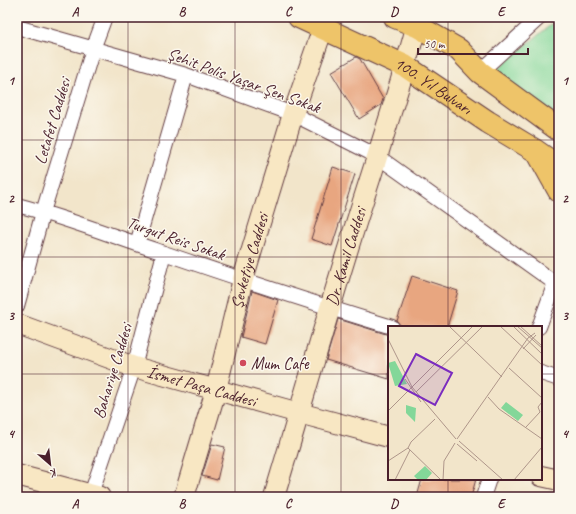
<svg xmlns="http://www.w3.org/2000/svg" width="576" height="514" font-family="Caveat,sans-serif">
	<rect width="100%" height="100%" fill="#fbf7ec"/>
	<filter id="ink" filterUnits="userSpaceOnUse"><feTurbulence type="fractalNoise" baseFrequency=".025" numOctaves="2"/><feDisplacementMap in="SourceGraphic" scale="8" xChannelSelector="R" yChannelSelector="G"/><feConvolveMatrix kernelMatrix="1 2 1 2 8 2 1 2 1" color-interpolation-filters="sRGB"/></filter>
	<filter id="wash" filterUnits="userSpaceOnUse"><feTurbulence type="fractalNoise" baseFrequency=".012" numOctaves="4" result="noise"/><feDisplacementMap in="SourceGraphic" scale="16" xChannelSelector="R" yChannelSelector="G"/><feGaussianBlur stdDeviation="0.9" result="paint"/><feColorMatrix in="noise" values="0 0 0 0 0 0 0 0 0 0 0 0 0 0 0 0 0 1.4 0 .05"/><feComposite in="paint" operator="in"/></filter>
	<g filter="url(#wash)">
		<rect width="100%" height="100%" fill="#f2e5ca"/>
		<path fill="#83d799" stroke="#667b62" d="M559,18v101l-66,-47z"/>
		<g id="blocks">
			<path fill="#e8a680" d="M356,57l4,2 23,40 -2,6 -22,14 -28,-47z
				M333,167l22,7 -23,72 -21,-7z
				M412,276l46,15 -11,36h-40l-7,-2 -3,-4z
				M252,291l26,9 -13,44 -24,-7z
				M338,319l51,16v44l-63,-19z
				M212,444l13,3 -8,33 -15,-4z
				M422,479h54l-5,18h-54z"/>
		</g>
	</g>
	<g filter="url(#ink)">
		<use href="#blocks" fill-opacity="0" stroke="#633d43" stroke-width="1"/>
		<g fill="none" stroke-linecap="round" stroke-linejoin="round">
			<defs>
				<path id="street" d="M17,27l169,48 107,39 84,42 182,130
					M480,72l60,-55
					M17,205c50,13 98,32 147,48 76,26 152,51 228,74
					M137,244l49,-169
					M17,306l26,-94 50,-163 12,-32
					M539,327l16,-44
					M541,373l18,6
					M90,497l44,-130 30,-114
					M483,497l6,-18"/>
				<g id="secondary">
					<path id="s1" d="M17,324l117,43 165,46 90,24"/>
					<path d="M17,475l83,22"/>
					<path d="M541,476l18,4"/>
					<path id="s2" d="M184,497l32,-107 27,-111 50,-165 30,-86"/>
					<path id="s3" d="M274,497c26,-86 50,-172 77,-258 23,-74 48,-147 68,-222"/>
				</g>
				<g id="primary">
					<path id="s4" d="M299,17l106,49 83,56 48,29 23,16"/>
					<path d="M395,17l22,9 42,24 21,22 79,58"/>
					<path d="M539,155l20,36"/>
				</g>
			</defs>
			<use href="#street" stroke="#633d43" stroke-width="16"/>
			<use href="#secondary" stroke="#633d43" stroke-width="22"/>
			<use href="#primary" stroke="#633d43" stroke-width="24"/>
			<use href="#street" stroke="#fff" stroke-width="14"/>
			<use href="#secondary" stroke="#f8e7c3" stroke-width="20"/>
			<use href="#primary" stroke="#eec469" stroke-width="22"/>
		</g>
	</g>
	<path fill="none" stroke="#4a1f2b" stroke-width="1" stroke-opacity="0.55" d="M128,17v480M235,17v480M341,17v480M448,17v310M17,140h542M17,257h542M17,374h372M541,374h18M448,479v18"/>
	<circle fill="#d1495b" stroke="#fbf7ec" stroke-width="1.5" cx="243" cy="363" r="4"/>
	<g text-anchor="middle" stroke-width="3" stroke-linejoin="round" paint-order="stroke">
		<g font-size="17" fill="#4a1f2b" stroke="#fbf7ec">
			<text transform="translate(244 80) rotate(20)" y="6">Şehit Polis Yaşar Şen Sokak</text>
			<text dy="6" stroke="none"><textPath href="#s4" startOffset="151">100. Yıl Bulvarı</textPath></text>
			<text transform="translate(52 121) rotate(-73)" y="6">Letafet Caddesi</text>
			<text transform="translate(176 238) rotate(19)" y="6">Turgut Reis Sokak</text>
			<text dy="6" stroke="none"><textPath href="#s3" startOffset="251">Dr. Kamil Caddesi</textPath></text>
			<text dy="6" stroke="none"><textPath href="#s2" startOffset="245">Şevketiye Caddesi</textPath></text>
			<text transform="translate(112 371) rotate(-73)" y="6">Bahariye Caddesi</text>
			<text dy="6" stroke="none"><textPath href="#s1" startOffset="195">İsmet Paşa Caddesi</textPath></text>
		</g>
		<g font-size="17" fill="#4a1f2b" stroke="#fbf7ec" text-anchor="start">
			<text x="251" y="369">Mum Cafe</text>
		</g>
	</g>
	<g transform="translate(388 326)">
		<rect width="154" height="154" fill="#f2e5ca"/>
		<path d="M7,35l12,23 -12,2 -7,-23zM118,76l17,13 -5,6 -17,-13zM18,79l10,3 -1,14 -9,-9zM37,140l7,7 -6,7h-8l-4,-4z" fill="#83d799"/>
		<path fill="none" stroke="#af968a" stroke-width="1" d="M61,0l53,51M112,0l42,39M125,0l29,28M129,0l25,22M132,0l22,20M0,13l24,48 44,52M135,23l13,-14M121,42l33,30M17,53l16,23M28,66l67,-66M100,71l11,12 43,30M0,85l85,-85M138,101l14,-15 -2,-5 4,-5M69,113l71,-101 7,-5M71,115l44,39M69,118l20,17M20,122l33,32M0,135l20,-13 3,-6 24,-23M7,154l15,-30M55,154l1,-19 11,-18M126,154l28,-33"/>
		<path fill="#7b2cbf" fill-opacity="0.15" stroke="#7b2cbf" stroke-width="2" d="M28,28l36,19 -17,32 -36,-19z"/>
		<rect width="154" height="154" fill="none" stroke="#4a1f2b" stroke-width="2"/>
	</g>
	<rect width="576" height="514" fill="none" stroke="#fbf7ec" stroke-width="44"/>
	<g transform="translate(50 464) rotate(152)" stroke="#fbf7ec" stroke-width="3" paint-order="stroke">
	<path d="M0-3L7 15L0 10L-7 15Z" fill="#4a1f2b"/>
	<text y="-6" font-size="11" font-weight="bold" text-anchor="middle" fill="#4a1f2b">K</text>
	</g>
	<path d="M418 48v6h110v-6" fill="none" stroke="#4a1f2b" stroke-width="2"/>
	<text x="424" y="48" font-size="12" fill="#4a1f2b" stroke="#fbf7ec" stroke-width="3" paint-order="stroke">50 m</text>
	<rect x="22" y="22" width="532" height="470" fill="none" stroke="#4a1f2b" stroke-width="1.5"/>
	<g font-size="13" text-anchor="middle" font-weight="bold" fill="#4a1f2b">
		<text x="75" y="16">A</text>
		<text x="182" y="16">B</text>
		<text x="288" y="16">C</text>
		<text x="394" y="16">D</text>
		<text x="501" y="16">E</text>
		<text x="11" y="85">1</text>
		<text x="565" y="85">1</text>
		<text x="11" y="203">2</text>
		<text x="565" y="203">2</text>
		<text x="11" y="320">3</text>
		<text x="565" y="320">3</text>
		<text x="11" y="438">4</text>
		<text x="565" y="438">4</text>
		<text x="75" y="508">A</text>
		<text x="182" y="508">B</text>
		<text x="288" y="508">C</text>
		<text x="394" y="508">D</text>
		<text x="501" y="508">E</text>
	</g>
</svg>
